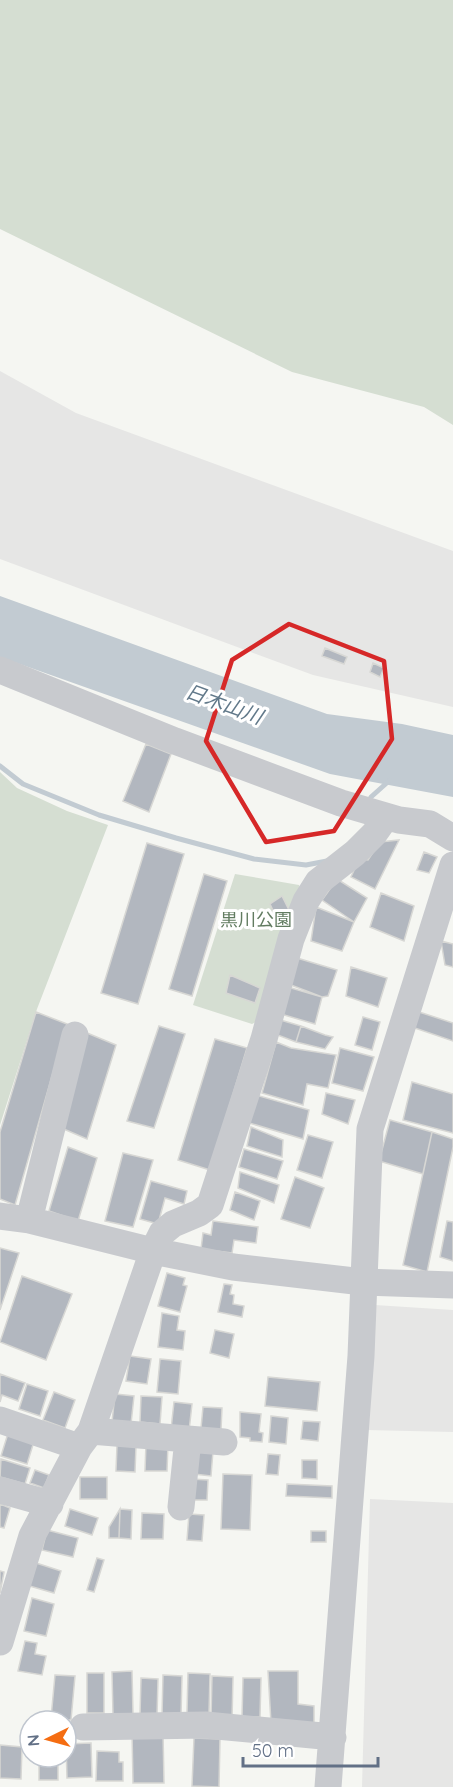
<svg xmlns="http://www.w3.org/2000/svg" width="453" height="1787" font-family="Quicksand,'Noto Sans JP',sans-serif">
	<rect width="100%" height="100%" fill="#f5f6f2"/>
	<path fill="#e6e6e5" d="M0,371l76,42 377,138v156l-140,-32 -313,-116z
		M375,1305l78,5v122l-87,-2z
		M370,1499l83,4v284h-91z"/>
	<path fill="#d5ded2" d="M0,0h453v425l-29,-18 -132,-35 -292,-143z
		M0,772l17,16 50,23 41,14 -71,184 -37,116z
		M235,874l64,11 4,10 -43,125 -8,4 -59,-19z"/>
	<path fill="#c2cbd2" d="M0,596l327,118 75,10 51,11v62l-123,-23 -330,-117z"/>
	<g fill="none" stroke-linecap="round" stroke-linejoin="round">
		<path stroke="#c2cbd2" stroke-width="5" d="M0,766l23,18 76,31 77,23 78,21 52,6 21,-4
			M371,797l19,-17"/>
	</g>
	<path fill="#b2b7bf" stroke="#d7d7d4" stroke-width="1.5" d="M325,648l22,9 -3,7 -22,-8z
		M373,663l11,5 -4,9 -10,-5z
		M146,744l25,10 -22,58 -26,-11z
		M399,840l-24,49 -24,-12 8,-18 9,1 12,-18z
		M147,843l37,11 -46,150 -37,-11z
		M424,852l13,5 -8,16 -12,-3z
		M204,874l23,7 -35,115 -23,-7z
		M337,879l30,19 -13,24 -32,-22z
		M381,893l33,13 -10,35 -34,-14z
		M282,896l7,14 -13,7 -6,-13z
		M316,907l38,15 -12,29 -31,-10z
		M441,941l12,3v23l-8,-2z
		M297,958l40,12 -9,26 -6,1 -31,-12z
		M351,967l36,11 -9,29 -32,-11z
		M230,975l30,13 -5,15 -29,-10z
		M281,985l41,12 -7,27 -41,-12z
		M413,1010l40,13v18l-44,-15z
		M36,1012l31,12 -52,181 -15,-6v-67z
		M363,1017l17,5 -8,28 -17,-5z
		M277,1019l24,7 -5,16 -21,-8z
		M159,1026l26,8 -31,94 -27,-7z
		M301,1026l24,9 8,2 -8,12 -29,-7z
		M87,1033l29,12 -29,94 -28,-12z
		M215,1039l32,9 -37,122 -32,-10z
		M276,1042l15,6 45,7 -8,33 -21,-4 -4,21 -41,-12z
		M340,1048l34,9 -11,34 -31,-8z
		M412,1082l41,12v39l-50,-13z
		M326,1093l29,7 -7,24 -26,-10z
		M252,1094l57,16 -6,29 -57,-17z
		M390,1120l42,12 -9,42 -44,-13z
		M251,1127l32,13 -1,17 -35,-11z
		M432,1132l21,7v8l-26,125 -24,-7z
		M308,1135l25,7 -11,36 -25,-8z
		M68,1147l29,11 -19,63 -29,-10z
		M244,1149l39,12 -6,18 -38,-12z
		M123,1153l30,7 -20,67 -28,-6z
		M240,1172l39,13 -5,18 -36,-15z
		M295,1177l29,11 -14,40 -29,-9z
		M151,1181l36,10 -3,13 -19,-6 -7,26 -18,-5z
		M235,1192l25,9 -6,19 -24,-10z
		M213,1221l45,6 -2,16 -22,-3 -2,13 -31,-4 2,-16 8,2z
		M447,1221l6,1v39l-13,-4z
		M0,1248l19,5 -19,57z
		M167,1273l18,5 -2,7 4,1 -7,26 -22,-6z
		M22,1276l50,18 -26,66 -46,-18z
		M224,1284l8,1 -2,9 4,1 -1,9 11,2 -2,11 -24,-5z
		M162,1313l17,3 -2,14 8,1 -2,19 -25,-3z
		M215,1330l19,4 -5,24 -19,-5z
		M130,1356l21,3 -4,25 -21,-3z
		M160,1359l21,2 -3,33 -21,-2z
		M0,1374l25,9 -7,18 -16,-6 -2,7z
		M268,1377l52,5 -3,29 -52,-5z
		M27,1384l21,7 -8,25 -21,-7z
		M54,1392l21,8 -10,28 -22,-8z
		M115,1394l19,2 -3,28 -19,-2z
		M141,1396l21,1 -2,27 -20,-2z
		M174,1402l18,2 -3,27 -18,-2z
		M203,1407l19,1 -1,22 -20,-2z
		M240,1412l21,2 -2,18 4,1 -1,9 -12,-1v-3l-10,-1z
		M271,1416l17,2 -2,26 -17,-2z
		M303,1421l17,1 -2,19 -17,-2z
		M10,1427l26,8 -9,29 -26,-8z
		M146,1443l22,1 -1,27h-22z
		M117,1445h19l-1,27 -19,-1z
		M196,1449l17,2 -2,25 -17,-2z
		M268,1454l12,1 -2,20 -12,-1z
		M1,1459l29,9 -5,16 -25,-7z
		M302,1460h15v19l-15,-1z
		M35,1470l14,5 -5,13 -14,-5z
		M223,1474l29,1 -2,55 -29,-1z
		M80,1477h27v22h-27z
		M191,1479l17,1 -1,20h-17z
		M287,1484l45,2v12l-46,-2z
		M0,1504l10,4 -6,20 -4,-1z
		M70,1509l28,9 -6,17 -27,-9z
		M120,1509l-1,29h-10v-11z
		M120,1509l12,1 -1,29 -12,-1z
		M142,1513l22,1 -1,25h-22z
		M189,1514l15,1 -2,26 -15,-1z
		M47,1530l31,8 -5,19 -31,-7z
		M311,1531h15v11h-15z
		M97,1558l7,2 -10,32 -7,-2z
		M33,1562l28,9 -7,22 -28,-8z
		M0,1571l4,1 -4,21z
		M32,1598l22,6 -8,32 -22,-5z
		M25,1641l12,2 -2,11 11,2 -4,19 -24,-4z
		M132,1671l1,43 -20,1 -1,-43z
		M268,1671h30v33l16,2v18l-43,-1z
		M87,1673h17v40h-17z
		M188,1673l22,1 -1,39h-22z
		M55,1675l20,1 -4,44 -20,-2z
		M163,1675l19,1 -1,40h-19z
		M212,1676l21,1 -1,43 -21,-1z
		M141,1678l17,1 -1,37 -17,-1z
		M243,1678h18l-1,39h-18z
		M132,1732h31l1,51h-31z
		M194,1738l26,1 -1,48 -27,-1z
		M91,1743l1,34 -25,1 -1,-34z
		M0,1745l22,2 -1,32 -21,-1z
		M97,1751l22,1v10h4v19h-27z
		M39,1757h19v23h-19z"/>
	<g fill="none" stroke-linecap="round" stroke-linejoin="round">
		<path stroke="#c8cace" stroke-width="27" d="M0,670l175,71 166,62 58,17 31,4 23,14
			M0,1216l29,4 124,31 80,16 130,15 90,3
			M29,1220l46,-185
			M0,1420l79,27
			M91,1431l133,11
			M0,1490l50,14
			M181,1507l7,-68
			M0,1642l32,-106 47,-89 12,-16 62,-180 9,-18 11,-9 26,-11 11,-8 54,-166 27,-100 15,-38 12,-19 37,-29 19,-19 12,-17
			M83,1727l123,-2 127,12
			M328,1787l33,-431 9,-227 83,-264"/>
	</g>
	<path fill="none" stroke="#d62828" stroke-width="4.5" stroke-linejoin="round" d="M289,624l95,37 8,78 -58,92 -68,11 -60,-101 26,-81z"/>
	<g text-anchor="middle" stroke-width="6" stroke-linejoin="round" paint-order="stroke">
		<g font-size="18" fill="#627c61" stroke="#fff">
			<text x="256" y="926">黒川公園</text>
		</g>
		<g font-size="20" font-style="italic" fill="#62798a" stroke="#fff">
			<text transform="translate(224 704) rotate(20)" y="7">日木山川</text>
		</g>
	</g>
	<g transform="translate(48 1739) rotate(265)"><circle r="28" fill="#ffffff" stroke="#c0c6cf" stroke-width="1.5"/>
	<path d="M0-4.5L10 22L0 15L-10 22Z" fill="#f56d12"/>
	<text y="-9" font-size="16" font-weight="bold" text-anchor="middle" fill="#627086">N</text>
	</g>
	<path d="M243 1757v9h135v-9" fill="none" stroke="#627086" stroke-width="3"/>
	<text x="252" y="1757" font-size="18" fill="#627086" stroke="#ffffff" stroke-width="4.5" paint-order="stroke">50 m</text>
</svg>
